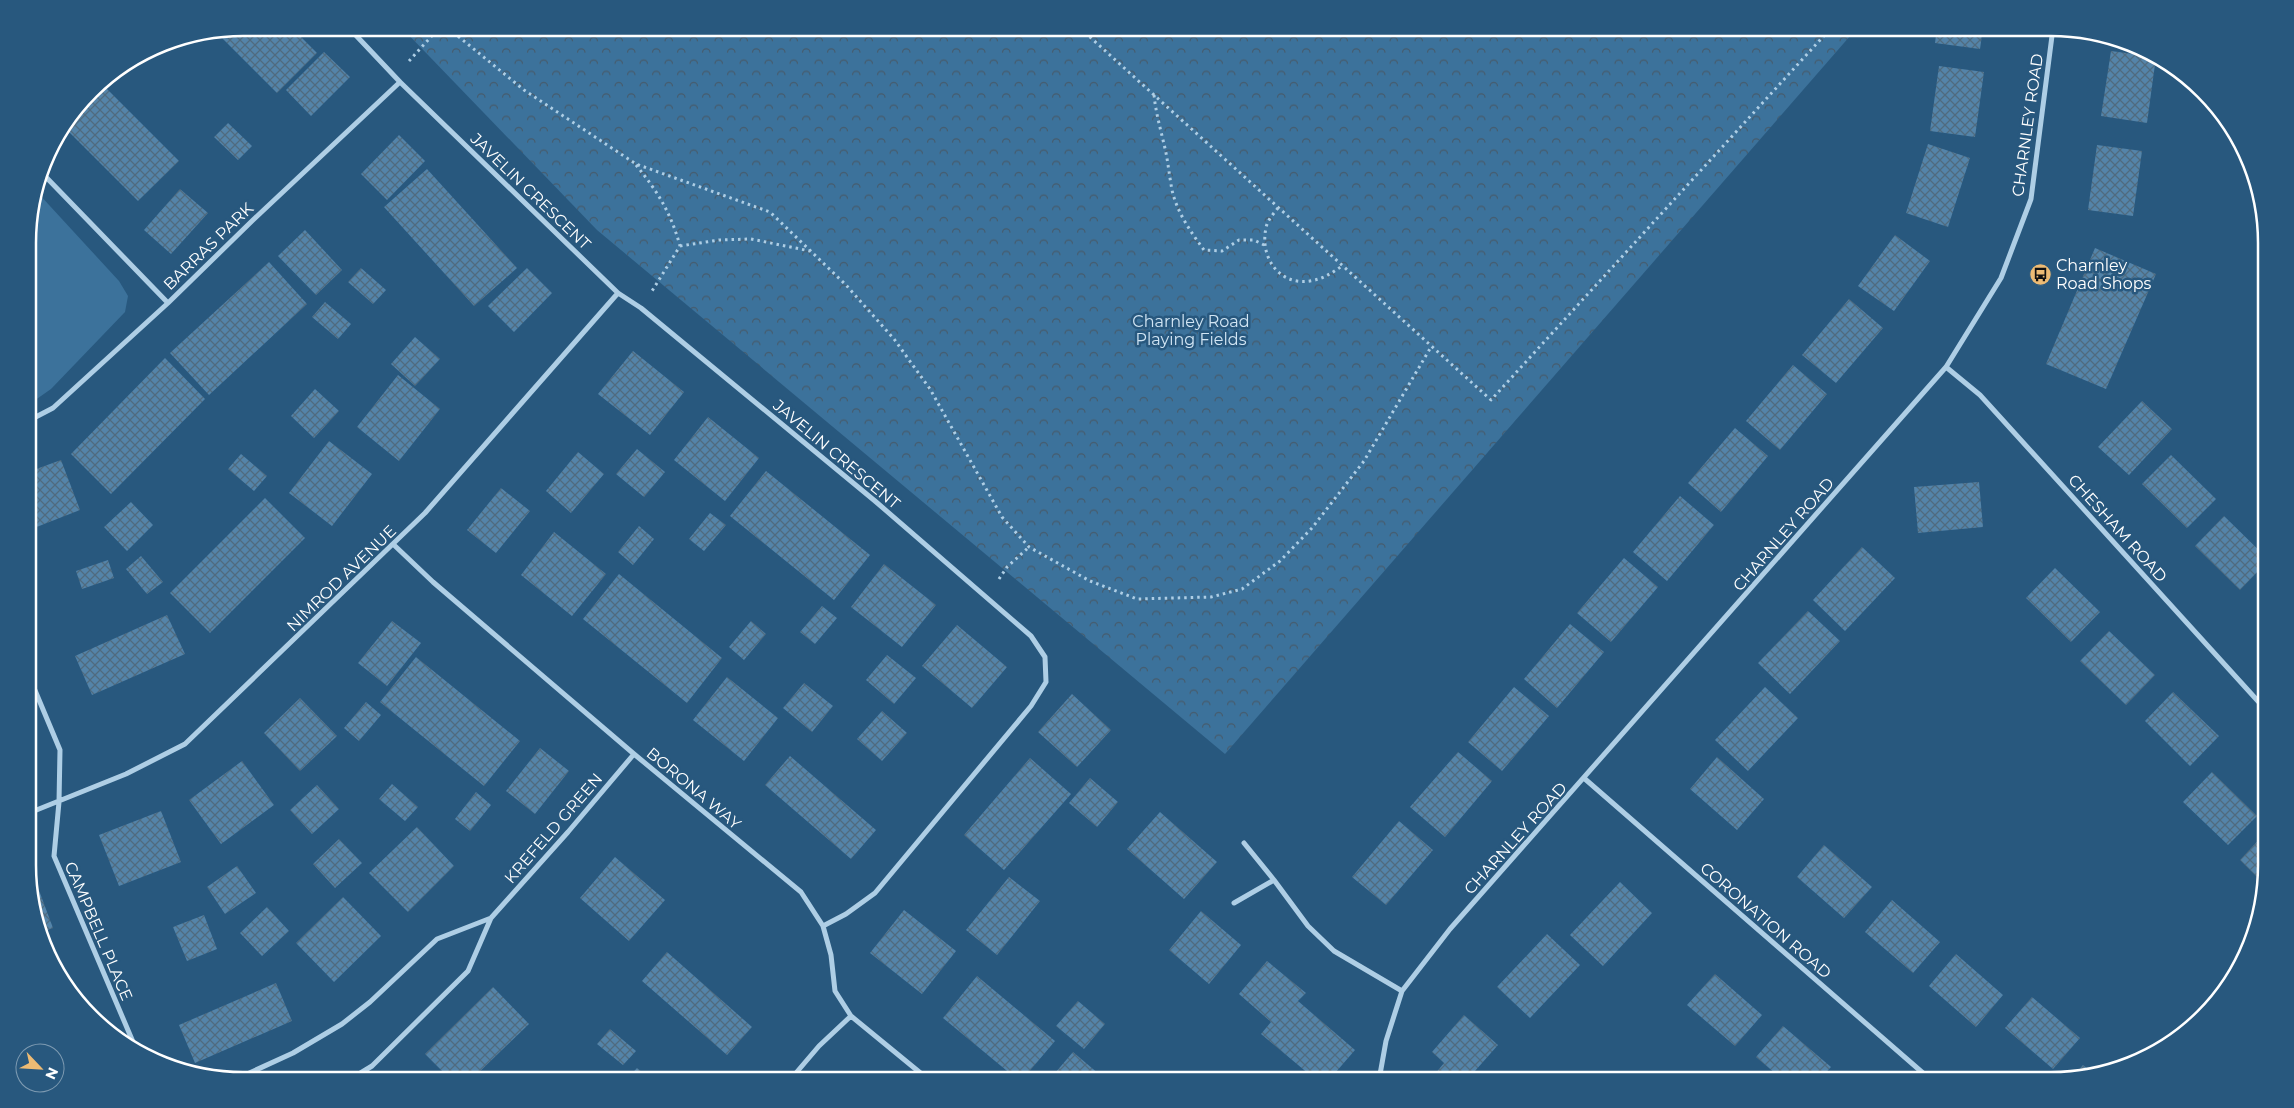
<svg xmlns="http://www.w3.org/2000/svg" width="2294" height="1108" font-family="Montserrat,sans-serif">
	<defs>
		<pattern id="park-crowns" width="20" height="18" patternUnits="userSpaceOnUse" patternTransform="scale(1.25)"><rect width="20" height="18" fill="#3c729b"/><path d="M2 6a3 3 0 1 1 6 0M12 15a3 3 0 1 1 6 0" fill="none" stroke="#465b6c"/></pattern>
		<pattern id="building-cross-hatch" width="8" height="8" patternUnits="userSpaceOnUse" patternTransform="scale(1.25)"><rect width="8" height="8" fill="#5484a9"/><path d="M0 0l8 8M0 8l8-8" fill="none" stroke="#506b7f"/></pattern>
	</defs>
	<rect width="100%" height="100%" fill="#28587e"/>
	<path fill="#3c729b" d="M38,193l81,88 9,15 -3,16 -74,77 -20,14 -3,-1v-173z"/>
	<path fill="url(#park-crowns)" d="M402,28h1455l-632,726 -628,-524z"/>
	<path fill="url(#building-cross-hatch)" d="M243,28h49l25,25 -40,40 -60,-60z
		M1937,28h46l-3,21 -45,-6z
		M2111,51l45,6 -9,66 -46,-7z
		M324,52l26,25 -39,39 -25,-26z
		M1939,66l45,6 -9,65 -45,-6z
		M100,82l79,79 -41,40 -73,-73z
		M228,123l24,23 -14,14 -24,-23z
		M399,135l26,26 -38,39 -26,-26z
		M1928,144l42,14 -22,69 -42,-14z
		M2097,145l45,6 -9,65 -45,-6z
		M427,169l90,99 -43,38 -90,-99z
		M180,189l28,24 -37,41 -27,-24z
		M305,230l37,40 -26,25 -38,-39z
		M1895,235l35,26 -36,50 -36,-25z
		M2095,248l61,26 -50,115 -60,-25z
		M269,262l38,42 -98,91 -39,-42z
		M361,268l25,22 -13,14 -25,-22z
		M527,268l25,25 -38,39 -26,-26z
		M1849,299l34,29 -47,55 -34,-28z
		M325,302l26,22 -13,15 -26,-22z
		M415,337l25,22 -25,27 -24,-22z
		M633,351l51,41 -34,43 -52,-41z
		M165,358l40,41 -94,95 -40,-40z
		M1793,365l34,29 -47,56 -34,-29z
		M398,375l42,34 -41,52 -42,-34z
		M315,389l24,22 -25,27 -23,-22z
		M2142,401l30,28 -43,46 -31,-28z
		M708,417l51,41 -34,43 -51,-41z
		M1735,428l33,28 -47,56 -33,-29z
		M329,441l43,33 -40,52 -43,-33z
		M637,449l28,23 -21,25 -28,-23z
		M578,452l26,22 -33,39 -25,-22z
		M241,454l26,22 -13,15 -26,-22z
		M2171,455l45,44 -29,29 -45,-44z
		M61,460l19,50 -51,20 -1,-58z
		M766,471l104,84 -36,45 -104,-84z
		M1979,482l4,45 -65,6 -4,-46z
		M501,488l29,23 -34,42 -29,-23z
		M1680,496l34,29 -47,56 -34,-29z
		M265,498l40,40 -95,95 -40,-40z
		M131,502l22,23 -26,26 -23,-24z
		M710,513l16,12 -22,26 -15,-12z
		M2224,516l42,41v6l-26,27 -45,-44z
		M639,526l15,13 -21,26 -15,-13z
		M554,532l52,42 -34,42 -51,-41z
		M1862,547l33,31 -50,53 -32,-31z
		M141,556l22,26 -16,12 -21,-25z
		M1624,558l34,29 -47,55 -34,-29z
		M108,560l6,18 -32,11 -6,-18z
		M884,564l52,41 -34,42 -51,-40z
		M2055,568l45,44 -29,30 -45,-44z
		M619,574l103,84 -35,45 -104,-84z
		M2266,600v19l-9,-9z
		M822,606l15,12 -22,26 -15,-12z
		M1808,611l32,30 -50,53 -32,-31z
		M167,615l18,39 -93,41 -17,-39z
		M392,621l29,22 -34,43 -29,-23z
		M751,621l15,13 -22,26 -15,-13z
		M1570,624l34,28 -47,56 -33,-29z
		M957,625l50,42 -35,41 -50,-42z
		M2109,631l46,44 -29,30 -46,-44z
		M887,655l29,23 -22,26 -28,-24z
		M416,657l104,84 -36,45 -104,-84z
		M727,677l51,41 -34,43 -51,-41z
		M804,683l29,23 -21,26 -29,-24z
		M1514,687l35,29 -47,55 -34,-29z
		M1765,687l33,31 -50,53 -33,-31z
		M2173,692l46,44 -29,30 -45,-45z
		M1072,694l39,36 -34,37 -39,-35z
		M300,698l37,38 -37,35 -36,-38z
		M366,702l15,13 -22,26 -15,-13z
		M882,711l25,22 -25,28 -25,-22z
		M540,748l29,23 -34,43 -29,-23z
		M1458,752l34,29 -47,56 -35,-30z
		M790,756l86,74 -25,29 -86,-74z
		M1717,757l47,42 -27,31 -47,-41z
		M1030,758l41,36 -67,76 -40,-35z
		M242,761l32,44 -53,39 -32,-44z
		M2212,772l45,44 -29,29 -45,-43z
		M1090,778l28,24 -21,25 -28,-24z
		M392,784l26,23 -13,14 -26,-22z
		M317,785l22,24 -27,25 -22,-24z
		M476,792l15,13 -21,26 -15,-12z
		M161,811l20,51 -62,24 -20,-51z
		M1160,812l57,50 -33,37 -57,-50z
		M1399,821l34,29 -47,55 -34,-28z
		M417,827l37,39 -46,46 -39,-39z
		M2266,832v33l-4,17 -22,-22z
		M339,839l23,24 -27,25 -22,-24z
		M1824,845l48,42 -28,31 -47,-41z
		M615,857l50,43 -36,41 -49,-43z
		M237,866l19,27 -31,21 -18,-27z
		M34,877l19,51 -13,5 -11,-40v-14z
		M1009,877l31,24 -43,54 -31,-25z
		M1620,882l32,31 -49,53 -33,-31z
		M343,897l38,39 -47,46 -38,-39z
		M1892,900l48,42 -27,31 -48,-41z
		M267,907l22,24 -27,25 -22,-23z
		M904,910l52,41 -34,43 -52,-41z
		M1201,911l40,34 -32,39 -40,-34z
		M204,915l13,34 -30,12 -14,-34z
		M1547,934l33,31 -50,53 -33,-31z
		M667,952l85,75 -25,28 -85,-74z
		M1956,954l47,41 -27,32 -47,-41z
		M1267,961l39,32 -8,8 57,49 -26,30h-13l-55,-46 10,-12 -32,-28z
		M1715,974l47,41 -27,31 -48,-41z
		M977,976l78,65 -33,39h-4l-75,-62z
		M276,983l16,38 -97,42 -16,-38z
		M493,987l36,37 -58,56h-20l-26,-26z
		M2032,997l48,41 -27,31 -48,-41z
		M1078,1001l27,23 -21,25 -28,-23z
		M1464,1015l34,30 -31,35h-37l14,-17 -12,-11z
		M1783,1026l48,41 -12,13h-36l-27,-23z
		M610,1029l26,22 -13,14 -26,-21z
		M1073,1052l33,28h-57z
		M2083,1065l11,9 -23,5z
		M637,1068l15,12h-26z
		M403,1075l4,5h-13z"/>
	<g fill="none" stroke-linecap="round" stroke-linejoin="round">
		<path stroke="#aecee5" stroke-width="3" stroke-dasharray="2.5 4" stroke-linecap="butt" d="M448,28l76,62 112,74 134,48 76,73 48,54 36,50 72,128 27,30 61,34 47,18 74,-2 31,-8 38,-28 32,-33 52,-67 67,-114
			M1080,28l411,372 340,-372
			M409,61l30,-33
			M1154,95c2,20 8,39 12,58 2,10 3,20 5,31 3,24 19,47 33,66l18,1 17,-11h15l10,5
			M636,165c22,27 35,48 44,81l-28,45
			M1278,208c-4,5 -9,11 -11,16 -9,30 10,62 43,57 13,-2 22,-8 32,-15
			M680,246l39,-6 32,-1 59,12
			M999,579l8,-12 22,-20"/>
		<path stroke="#aecee5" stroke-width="5" d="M349,28l51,54 218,211 23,15 234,193 156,135 14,21 1,25 -15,24 -156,187 -29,21 -23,12
			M43,174l125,129
			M1946,367l34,28 286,315
			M28,421l25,-13 115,-105 85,-83 147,-138
			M394,545l39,37 201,172 167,138 22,34 8,29 4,36 16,25 78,64
			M29,676l31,74 -1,52 -5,54 82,193
			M1585,779l346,301
			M29,813l97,-39 59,-30 240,-231 193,-220
			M1244,843l30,37
			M1234,903l40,-23 34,46 26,25 68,40
			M241,1080l4,-5 48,-22 49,-29 28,-22 67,-63 54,-21
			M349,1080l23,-14 96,-95 23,-53 77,-86 66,-78
			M790,1080l29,-34 32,-30
			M1379,1080l7,-39 16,-50 48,-62 496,-562 55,-89 30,-79 22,-171"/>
	</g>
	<defs>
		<symbol id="bus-disc" viewBox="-11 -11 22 22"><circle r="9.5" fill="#edbb74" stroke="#28587e"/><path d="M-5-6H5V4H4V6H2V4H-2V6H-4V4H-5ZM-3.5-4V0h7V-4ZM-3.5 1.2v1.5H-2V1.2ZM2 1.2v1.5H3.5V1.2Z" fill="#111"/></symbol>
	</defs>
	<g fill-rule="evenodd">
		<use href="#bus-disc" x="2028" y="262" width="25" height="25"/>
	</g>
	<g text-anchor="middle" stroke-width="5" stroke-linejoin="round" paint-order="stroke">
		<g font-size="16" fill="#fff" stroke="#28587e">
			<text transform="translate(2027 125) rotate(-82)" y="6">CHARNLEY ROAD</text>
			<text transform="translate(531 191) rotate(44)" y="6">JAVELIN CRESCENT</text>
			<text transform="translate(208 246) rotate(-44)" y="6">BARRAS PARK</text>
			<text transform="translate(837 454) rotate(40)" y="6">JAVELIN CRESCENT</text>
			<text transform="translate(2118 528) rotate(48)" y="6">CHESHAM ROAD</text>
			<text transform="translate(1783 534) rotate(-49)" y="6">CHARNLEY ROAD</text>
			<text transform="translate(341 578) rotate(-44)" y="6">NIMROD AVENUE</text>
			<text transform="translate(694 788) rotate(40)" y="6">BORONA WAY</text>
			<text transform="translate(553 828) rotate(-49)" y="6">KREFELD GREEN</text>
			<text transform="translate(1515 838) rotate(-48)" y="6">CHARNLEY ROAD</text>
			<text transform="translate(1766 920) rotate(41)" y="6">CORONATION ROAD</text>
			<text transform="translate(99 931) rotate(67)" y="6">CAMPBELL PLACE</text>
		</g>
		<g font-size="16" fill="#fff" stroke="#28587e" text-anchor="start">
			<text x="2056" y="271">Charnley<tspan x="2056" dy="18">Road Shops</tspan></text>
		</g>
		<g font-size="16" fill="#d1e5f4" stroke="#28587e">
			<text x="1191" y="327">Charnley Road<tspan x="1191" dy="18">Playing Fields</tspan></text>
		</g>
	</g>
	<path d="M0 0H2294V1108H0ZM243 36H2051A207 207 0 0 1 2258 243V865A207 207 0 0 1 2051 1072H243A207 207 0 0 1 36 865V243A207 207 0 0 1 243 36Z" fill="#28587e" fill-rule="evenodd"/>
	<path fill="none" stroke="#fff" stroke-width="2.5" d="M243 36H2051A207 207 0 0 1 2258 243V865A207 207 0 0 1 2051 1072H243A207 207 0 0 1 36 865V243A207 207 0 0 1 243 36Z"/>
	<g transform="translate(40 1068) rotate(115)"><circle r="24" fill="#28587e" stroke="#7e9bb2"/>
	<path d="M0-4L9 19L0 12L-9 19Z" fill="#edbb74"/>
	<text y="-8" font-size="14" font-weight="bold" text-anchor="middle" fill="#ffffff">N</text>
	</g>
</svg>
